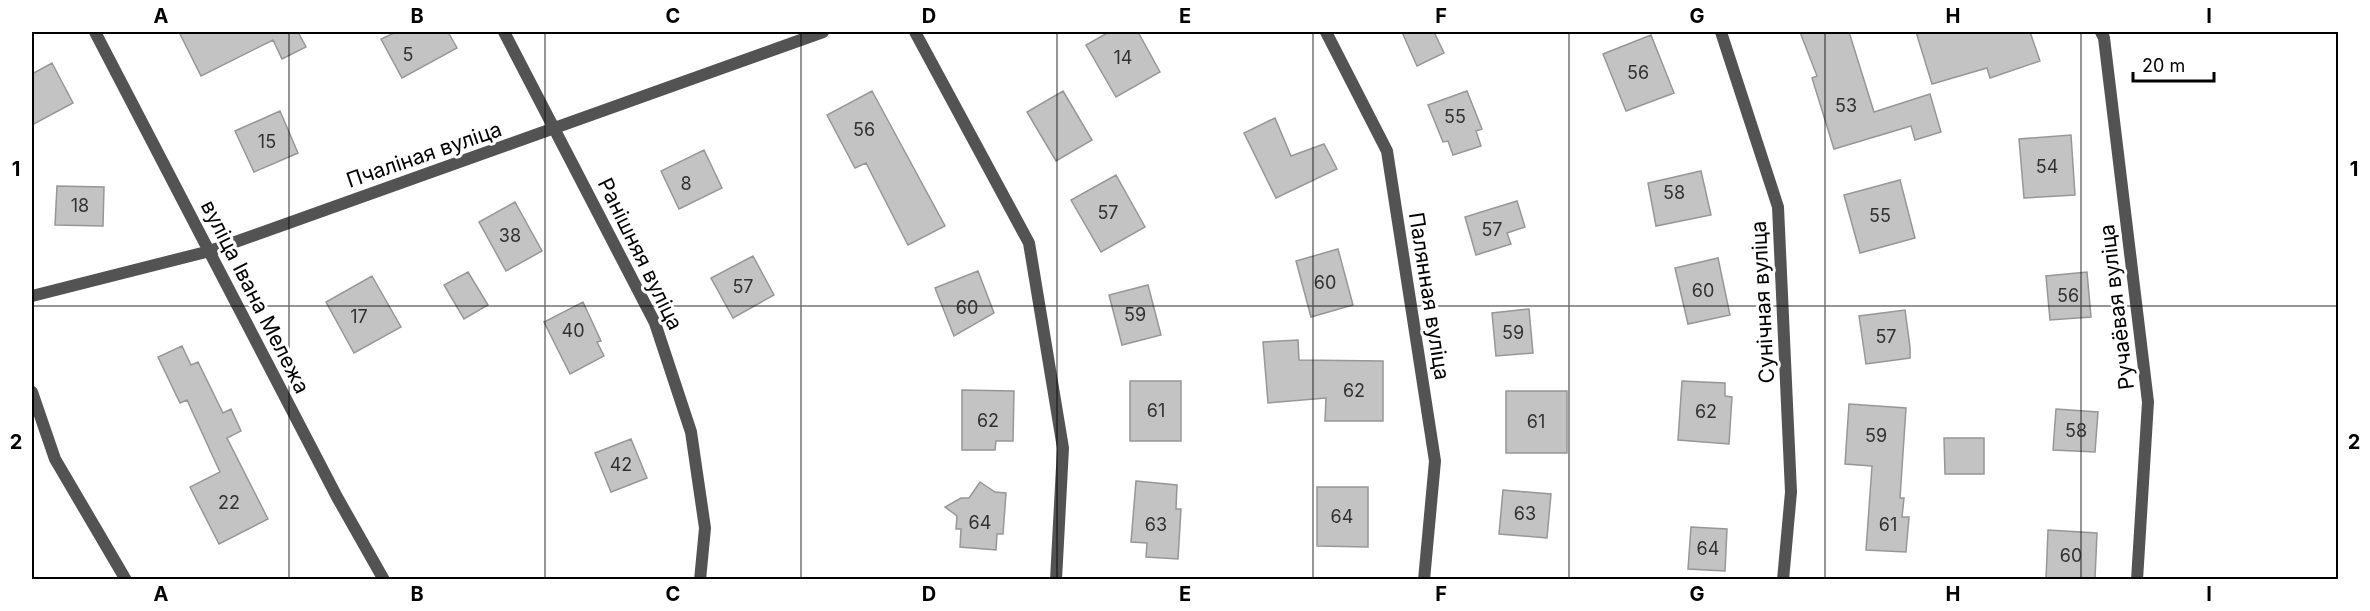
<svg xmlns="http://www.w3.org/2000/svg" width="2370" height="611" font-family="Inter,sans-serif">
	<rect width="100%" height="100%" fill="#fff"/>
	<path fill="#c3c3c3" stroke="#979797" stroke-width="1.5" d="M179,32h119l8,15 -24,12 -9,-19 -72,36z
		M396,32h52l9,16 -55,30 -21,-39z
		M1109,32h29l22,40 -44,25 -30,-52z
		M1402,32h32l10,21 -27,13z
		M1800,32h49l25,80 56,-18 11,38 -26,8 -4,-14 -77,23 -22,-71 5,-2z
		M1916,32h114l10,29 -50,17 -3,-10 -55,16z
		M1651,35l23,58 -48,18 -23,-57z
		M52,63l21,40 -41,22v-51z
		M872,91l73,135 -37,19 -42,-82 -11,5 -28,-53z
		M1063,91l29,49 -36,21 -29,-49z
		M1467,91l15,38 -6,2 5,15 -28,9 -5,-14 -5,1 -15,-37z
		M280,111l18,42 -44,19 -19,-41z
		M1275,118l16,38 33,-12 13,25 -61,29 -32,-65z
		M2071,135l4,60 -51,3 -5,-59z
		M704,150l18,38 -43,21 -18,-38z
		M1701,171l10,44 -55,11 -8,-43z
		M1116,175l29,52 -44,25 -30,-52z
		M1900,180l15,58 -55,15 -16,-58z
		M57,186l47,1 -1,39 -48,-1z
		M1517,201l8,26 -18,6 4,11 -35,11 -11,-38z
		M515,202l27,49 -36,20 -27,-49z
		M1338,249l15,56 -42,12 -15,-56z
		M753,256l21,39 -41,23 -22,-40z
		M1718,258l12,57 -42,9 -13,-56z
		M978,271l16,42 -40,23 -19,-48z
		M468,272l20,33 -24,14 -20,-34z
		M2087,272l4,45 -41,3 -4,-44z
		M372,276l29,51 -47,26 -28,-51z
		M1148,285l13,50 -39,10 -13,-50z
		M583,302l18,39 -4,1 7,14 -34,18 -26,-52z
		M1529,309l4,44 -37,3 -4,-43z
		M1905,310l5,37v11l-44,6 -7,-48z
		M1298,340l1,20 84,1v60h-58l1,-23 -58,5 -5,-61z
		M182,346l9,19 7,-3 25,51 8,-4 10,22 -14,7 41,81 -49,25 -29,-57 30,-15 -33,-72 -7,3 -22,-46z
		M1130,381h51v60h-51z
		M1682,381l43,2v13l7,1 -3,47 -51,-4z
		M962,390l52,1 -1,50h-17l-1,9h-33z
		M1506,391h61v62h-61z
		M1849,404l57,4 -6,90h4l-2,19h7l-3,35 -40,-2 6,-84 -27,-2z
		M2056,409l42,3 -3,40 -42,-2z
		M1944,438h40v36h-39z
		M631,439l16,39 -36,14 -16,-39z
		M1136,481l41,4 -1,24h5l-3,50 -32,-2 1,-14 -16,-1z
		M980,482l15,10 11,1 -3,41h-6l-1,16 -36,-3 1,-18h-5l1,-13 -12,-9 16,-9h8z
		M1317,487h51v60l-51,-1z
		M1503,490l48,4 -4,44 -48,-4z
		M1691,527l36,2 -2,42 -37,-2z
		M2048,530l49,3 -2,46h-49z"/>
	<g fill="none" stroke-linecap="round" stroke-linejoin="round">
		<path stroke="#535353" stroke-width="12" d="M95,32l242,465 47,83
			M504,32l151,291 36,109 14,96 -5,52
			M915,32l114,211 34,205 -7,132
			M1326,32l61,119 48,310 -11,119
			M1721,32l57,175 13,285 -8,88
			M2101,32l3,6 44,364 -11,178
			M32,296l178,-45 613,-219
			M32,392l23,67 71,121"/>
	</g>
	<path fill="none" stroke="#000" stroke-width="1.5" stroke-opacity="0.55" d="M289,32v548M545,32v548M801,32v548M1057,32v548M1313,32v548M1569,32v548M1825,32v548M2081,32v548M32,306h2306"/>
	<g text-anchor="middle" stroke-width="6" stroke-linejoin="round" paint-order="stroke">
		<g font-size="18" fill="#313131">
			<text x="408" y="61">5</text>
			<text x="1123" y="64">14</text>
			<text x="1638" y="79">56</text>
			<text x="1846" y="112">53</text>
			<text x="1455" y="123">55</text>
			<text x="864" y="136">56</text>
			<text x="267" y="148">15</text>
			<text x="2047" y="173">54</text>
			<text x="686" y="190">8</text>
			<text x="1674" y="199">58</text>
			<text x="80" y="212">18</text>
			<text x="1108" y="219">57</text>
			<text x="1880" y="222">55</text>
			<text x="1492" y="236">57</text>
			<text x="510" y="242">38</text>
			<text x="1325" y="289">60</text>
			<text x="743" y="293">57</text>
			<text x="1703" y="297">60</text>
			<text x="2068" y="302">56</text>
			<text x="967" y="314">60</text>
			<text x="1135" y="321">59</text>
			<text x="359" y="323">17</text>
			<text x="573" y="337">40</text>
			<text x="1513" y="339">59</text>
			<text x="1886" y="343">57</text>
			<text x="1354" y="397">62</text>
			<text x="1156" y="417">61</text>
			<text x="1706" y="418">62</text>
			<text x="988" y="427">62</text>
			<text x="1536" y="428">61</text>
			<text x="2076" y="437">58</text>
			<text x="1876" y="442">59</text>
			<text x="621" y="471">42</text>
			<text x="229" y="509">22</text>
			<text x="1525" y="520">63</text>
			<text x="1342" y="523">64</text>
			<text x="980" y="529">64</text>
			<text x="1156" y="531">63</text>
			<text x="1888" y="531">61</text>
			<text x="1708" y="555">64</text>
			<text x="2071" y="562">60</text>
		</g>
		<g font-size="21" fill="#000" stroke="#fff">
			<text transform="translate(424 155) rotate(-19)" y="7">Пчаліная вуліца</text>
			<text transform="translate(640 254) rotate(64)" y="7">Ранішняя вуліца</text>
			<text transform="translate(1429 296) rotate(81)" y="7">Палянная вуліца</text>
			<text transform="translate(255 297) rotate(63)" y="7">вуліца Івана Мележа</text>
			<text transform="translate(1763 302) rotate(-93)" y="7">Сунічная вуліца</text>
			<text transform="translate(2117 307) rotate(-97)" y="7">Ручаёвая вуліца</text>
		</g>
	</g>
	<rect width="2370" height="611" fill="none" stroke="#ffffff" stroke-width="66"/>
	<path d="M2133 72v9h81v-9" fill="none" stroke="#000000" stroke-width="3"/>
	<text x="2142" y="72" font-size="18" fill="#000000" stroke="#ffffff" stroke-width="4.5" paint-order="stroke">20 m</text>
	<rect x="33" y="33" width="2304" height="545" fill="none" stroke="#000" stroke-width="2"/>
	<g font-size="20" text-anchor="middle" font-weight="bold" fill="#000">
		<text x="161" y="23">A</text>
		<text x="417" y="23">B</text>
		<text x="673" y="23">C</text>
		<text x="929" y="23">D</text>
		<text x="1185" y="23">E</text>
		<text x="1441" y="23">F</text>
		<text x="1697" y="23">G</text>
		<text x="1953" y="23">H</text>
		<text x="2209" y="23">I</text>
		<text x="16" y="176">1</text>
		<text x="2354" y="176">1</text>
		<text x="16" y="449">2</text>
		<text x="2354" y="449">2</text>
		<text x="161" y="601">A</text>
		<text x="417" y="601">B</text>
		<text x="673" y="601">C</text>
		<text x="929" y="601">D</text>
		<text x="1185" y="601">E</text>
		<text x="1441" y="601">F</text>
		<text x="1697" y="601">G</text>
		<text x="1953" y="601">H</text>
		<text x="2209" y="601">I</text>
	</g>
</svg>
